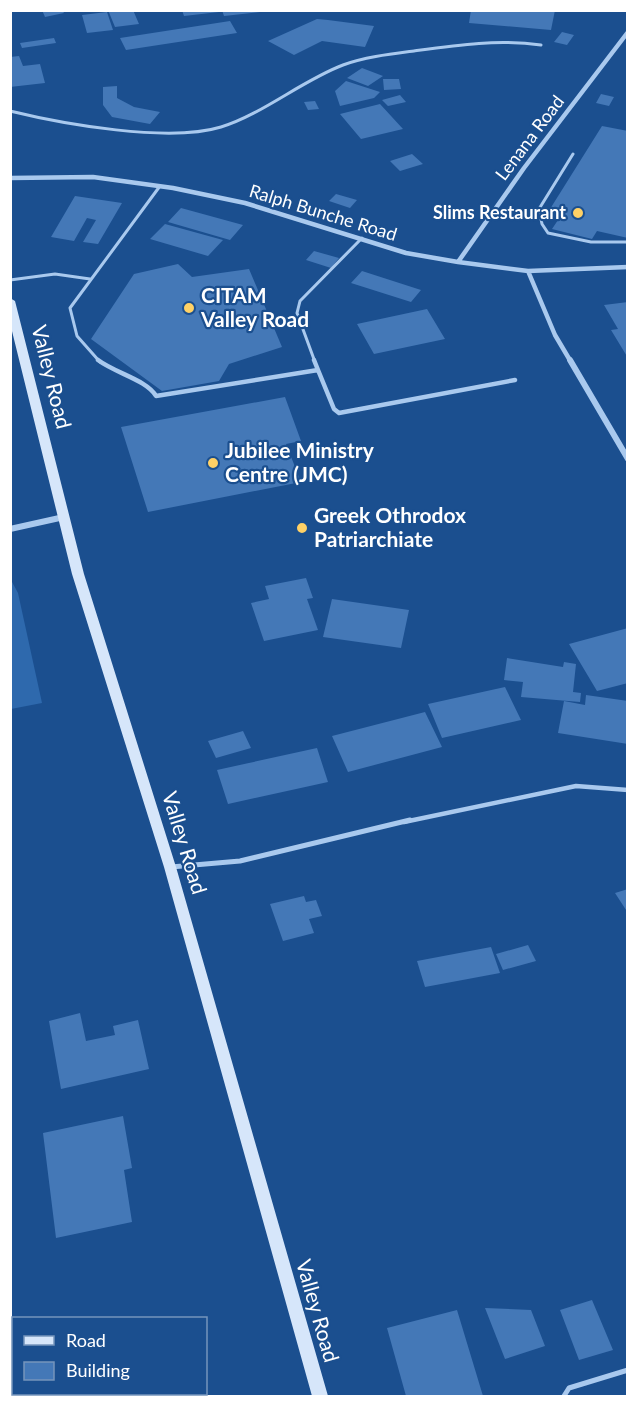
<svg xmlns="http://www.w3.org/2000/svg" width="638" height="1407" font-family="Lato,sans-serif">
	<rect width="100%" height="100%" fill="#1b4f8f"/>
	<path fill="#2e69ad" d="M11,580l7,13 24,110 -31,6z"/>
	<path fill="#4478b7" d="M42,10h20l2,3 -19,4z
		M108,10h25l6,14 -24,3z
		M182,10h37v2l-35,4z
		M222,10h38v2l-36,4z
		M471,10h84l-4,20 -82,-7z
		M107,12l6,18 -26,3 -5,-18z
		M317,19l11,1 46,6 -9,21 -43,-6 -28,14 -26,-14z
		M230,21l7,12 -111,17 -6,-12z
		M562,32l12,3 -7,10 -13,-3z
		M54,38l2,5 -34,5 -2,-5z
		M19,56l4,10 17,-2 5,19 -35,4v-30z
		M362,68l21,8 -15,10 -21,-8z
		M383,79h16l2,10 -17,1z
		M346,81l34,11 -6,6 -34,8 -5,-15z
		M117,86v12l17,9 26,5 -10,12 -38,-7 -9,-12v-18z
		M601,94l13,3 -5,9 -13,-3z
		M400,95l6,7 -18,4 -6,-6z
		M315,101l4,8 -11,1 -4,-8z
		M380,104l23,25 -42,10 -21,-25z
		M602,126l26,5v107l-31,-7 -5,8 -40,-10 6,-9 -13,-3z
		M412,154l11,10 -23,7 -10,-10z
		M336,194l21,6 -7,8 -21,-7z
		M75,196l47,7 -24,41 -15,-2 13,-22 -9,-2 -13,23 -23,-4z
		M181,208l62,17 -13,15 -62,-18z
		M165,224l58,16 -15,16 -58,-17z
		M314,251l25,7 -8,10 -25,-8z
		M178,264l14,13 57,-8 33,78 -53,17 -10,17 -57,10 -71,-52 43,-65z
		M362,271l59,19 -10,12 -60,-19z
		M628,302v56l-17,-28 7,-1 -14,-24z
		M427,309l18,30 -71,15 -17,-30z
		M285,397l16,44 -15,3 15,38 -153,30 -27,-85z
		M306,578l7,20 -6,1 11,31 -54,11 -13,-38 18,-4 -4,-13z
		M332,599l77,11 -8,38 -78,-11z
		M628,628v55l-31,8 -28,-47z
		M507,658l56,9 1,-5 12,2 -3,28 8,1 -1,9 -59,-5 2,-15 -19,-2z
		M505,687l16,33 -79,18 -14,-34z
		M586,695l42,6v43l-70,-11 6,-32 21,4z
		M425,712l17,35 -94,25 -16,-36z
		M243,731l8,17 -35,10 -8,-17z
		M317,748l11,34 -100,22 -11,-34z
		M628,889v24l-13,-20z
		M304,896l2,6 10,-2 6,16 -13,3 5,14 -31,8 -13,-37z
		M528,945l8,16 -33,9 -7,-16z
		M491,947l9,26 -75,14 -8,-26z
		M80,1013l6,28 29,-6 -2,-9 25,-6 11,49 -88,20 -12,-68z
		M123,1116l9,52 -8,2 8,52 -76,16 -13,-105z
		M592,1300l21,50 -34,10 -19,-50z
		M485,1308l46,2 14,36 -40,13z
		M457,1310l26,86h-77l-19,-68z"/>
	<g fill="none" stroke-linecap="round" stroke-linejoin="round">
		<path stroke="#a9c9ee" stroke-width="3" d="M10,111c53,13 159,32 211,16 40,-12 82,-47 122,-62 22,-8 48,-11 71,-14 43,-6 84,-12 127,-6
			M573,154l-34,55 3,15 6,9 43,9h37
			M10,280l45,-6 35,5
			M100,362l-23,-26 -7,-28 90,-122
			M315,362l-18,-49 3,-12 62,-63"/>
		<path stroke="#a9c9ee" stroke-width="4.5" d="M98,360c17,13 49,20 58,36l162,-26 -4,-10
			M318,370l16,39 5,4 176,-33
			M404,822l172,-36 52,4"/>
		<path stroke="#a9c9ee" stroke-width="5" d="M171,867l69,-6 170,-41
			M564,1396l5,-8 59,-18"/>
		<path stroke="#a9c9ee" stroke-width="4.5" d="M10,178l83,-1 80,11 72,15 161,50 52,9 70,9 100,-4
			M458,262l66,-94 104,-136
			M528,271l27,64 16,27"/>
		<path stroke="#a9c9ee" stroke-width="6" d="M570,360l58,99
			M10,529l54,-12"/>
		<path fill="#d6e6fa" fill-rule="evenodd" d="M10,298l5,3 69,273 92,293 152,529h-16l-148,-529 -92,-293 -62,-251z"/>
	</g>
	<g fill="#ffd166" stroke="#1b4f8f" stroke-width="2">
		<circle cx="578" cy="213" r="6"/>
		<circle cx="189" cy="308" r="6"/>
		<circle cx="213" cy="463" r="6"/>
		<circle cx="302" cy="528" r="6"/>
	</g>
	<g text-anchor="middle" stroke-width="4.5" stroke-linejoin="round" paint-order="stroke">
		<g font-size="18" fill="#fff" stroke="#1b4f8f">
			<text transform="translate(530 138) rotate(-53)" y="6">Lenana Road</text>
			<text transform="translate(323 213) rotate(17)" y="6">Ralph Bunche Road</text>
		</g>
		<g font-size="18" font-weight="bold" fill="#fff" stroke="#1b4f8f" text-anchor="end">
			<text x="566" y="219">Slims Restaurant</text>
		</g>
		<g font-size="21" font-weight="bold" fill="#fff" stroke="#1b4f8f" text-anchor="start">
			<text x="201" y="303">CITAM<tspan x="201" dy="24">Valley Road</tspan></text>
			<text x="225" y="458">Jubilee Ministry<tspan x="225" dy="24">Centre (JMC)</tspan></text>
			<text x="314" y="523">Greek Othrodox<tspan x="314" dy="24">Patriarchiate</tspan></text>
		</g>
		<g font-size="21" fill="#fff" stroke="#1b4f8f">
			<text transform="translate(51 377) rotate(76)" y="7">Valley Road</text>
			<text transform="translate(184 843) rotate(73)" y="7">Valley Road</text>
			<text transform="translate(317 1311) rotate(74)" y="7">Valley Road</text>
		</g>
	</g>
	<rect width="638" height="1407" fill="none" stroke="#ffffff" stroke-width="24"/>
	<rect x="12" y="1317" width="195" height="78" fill="#1b4f8f" stroke="#7695bc" stroke-width="1.5"/>
	<rect x="24" y="1336" width="30" height="9" fill="#d6e6fa" stroke="#7695bc" stroke-width="1.5"/>
	<text x="66" y="1347" font-size="18" fill="#ffffff">Road</text>
	<rect x="24" y="1362" width="30" height="18" fill="#4478b7" stroke="#7695bc" stroke-width="1.5"/>
	<text x="66" y="1377" font-size="18" fill="#ffffff">Building</text>
</svg>
